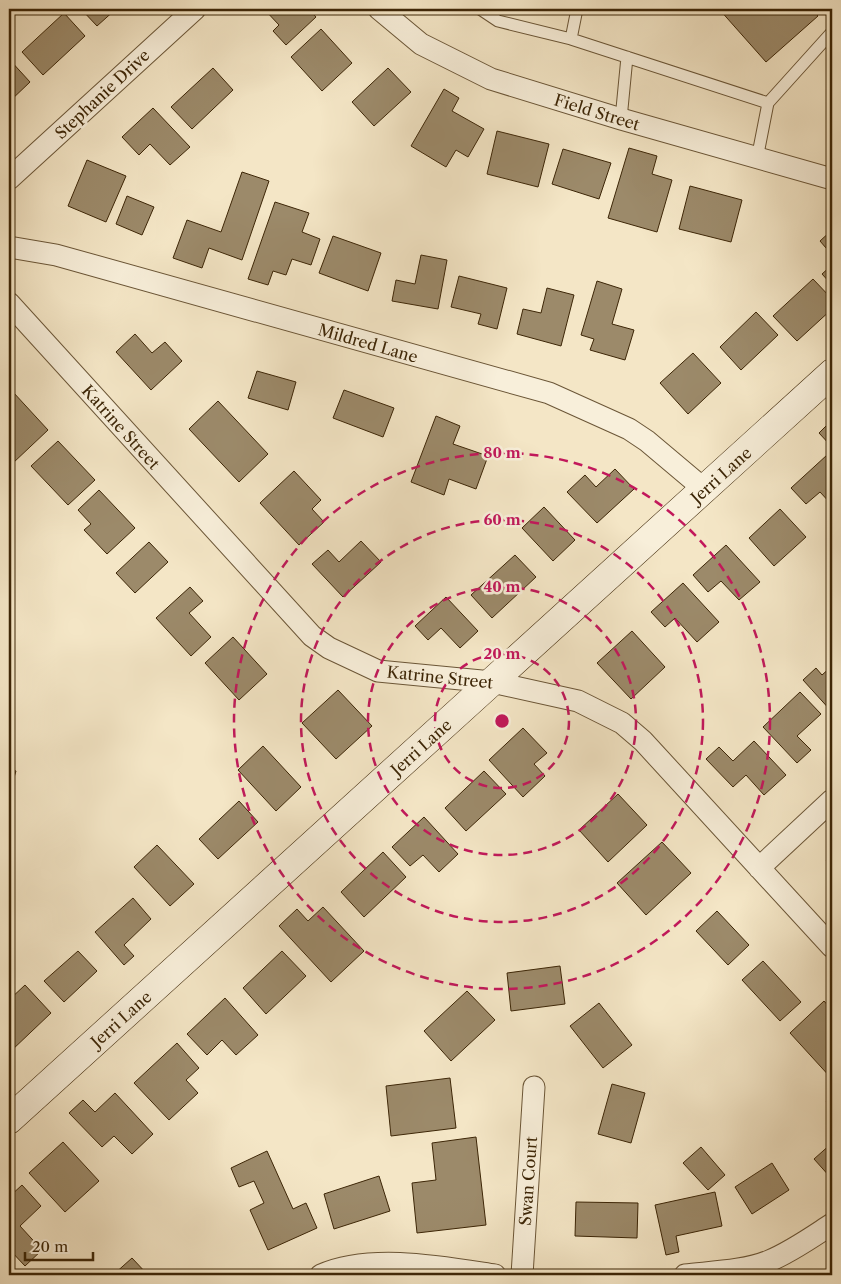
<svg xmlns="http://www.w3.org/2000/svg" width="841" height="1284" font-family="'Libre Caslon Text',serif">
	<rect width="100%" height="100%" fill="#f4e6c6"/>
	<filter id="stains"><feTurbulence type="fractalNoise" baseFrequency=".004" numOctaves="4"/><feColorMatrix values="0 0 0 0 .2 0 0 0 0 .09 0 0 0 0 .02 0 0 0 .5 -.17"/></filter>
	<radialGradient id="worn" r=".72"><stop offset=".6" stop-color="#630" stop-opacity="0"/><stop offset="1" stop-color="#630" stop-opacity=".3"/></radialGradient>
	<path fill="#9c8a6a" stroke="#3d2607" d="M81,9h35l-19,17z
		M264,9h45l7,8 -30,28 -13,-14 6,-6z
		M719,9h93l6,7 -52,46z
		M64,13l21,23 -42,39 -21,-23z
		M321,29l31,34 -30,28 -31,-34z
		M9,59l21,23 -21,20z
		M213,68l20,22 -41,39 -21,-22z
		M388,68l23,24 -37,34 -22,-24z
		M444,89l15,9 -7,13 32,18 -16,28 -12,-7 -10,17 -35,-21z
		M153,108l37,39 -20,18 -20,-21 -11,11 -17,-18z
		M497,131l52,13 -11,43 -51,-13z
		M629,148l28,8 -5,18 20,6 -15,52 -49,-14z
		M563,149l48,14 -12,36 -47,-15z
		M87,160l39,16 -20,46 -38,-16z
		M242,172l27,9 -27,79 -33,-12 -7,20 -29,-10 14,-38 34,12z
		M690,186l52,14 -11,42 -52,-13z
		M127,196l27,11 -12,28 -26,-11z
		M275,202l34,11 -7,19 18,7 -9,26 -19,-6 -6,16 -13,-4 -5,14 -20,-6z
		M832,230v25l-12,-14z
		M333,236l48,17 -13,38 -49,-18z
		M421,255l26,5 -9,49 -46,-8 4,-21 19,4z
		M832,265v20l-10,-11z
		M459,276l48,12 -10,41 -19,-5 3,-10 -30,-7z
		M813,279l19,20v10l-35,32 -24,-25z
		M597,281l25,8 -10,35 22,6 -9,30 -35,-10 4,-11 -13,-4z
		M547,288l27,7 -13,51 -44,-12 6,-25 18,4z
		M756,312l22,23 -37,35 -21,-23z
		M135,334l17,19 13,-11 17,19 -31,29 -35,-38z
		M693,353l28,30 -33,31 -28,-31z
		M257,371l39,11 -8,28 -40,-12z
		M344,390l50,18 -11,29 -50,-19z
		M13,392l35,38 -35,33 -4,-4v-63z
		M218,401l50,53 -29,28 -50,-53z
		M436,416l24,10 -7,18 35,12 -12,33 -27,-10 -5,16 -33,-13z
		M832,420v27l-13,-14z
		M58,441l37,39 -27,25 -37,-39z
		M827,455l5,5v45l-12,-13 -14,12 -15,-16z
		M615,469l19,20 -37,34 -30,-31 18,-17 11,12z
		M294,471l27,29 -9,9 12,13 -25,23 -39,-42z
		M99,490l36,38 -28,26 -23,-24 7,-6 -13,-14z
		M544,507l31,33 -22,21 -31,-33z
		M780,509l26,28 -32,29 -25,-28z
		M361,541l20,21 -38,35 -31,-33 16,-14 11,12z
		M149,542l19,20 -33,31 -19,-20z
		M726,545l34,37 -21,18 -18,-19 -13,11 -15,-17z
		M515,555l21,22 -44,41 -21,-23z
		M683,583l36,39 -22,20 -22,-24 -10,9 -14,-15z
		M190,587l13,14 -14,12 22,24 -20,19 -35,-38z
		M446,597l32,34 -18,17 -19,-20 -13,12 -13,-14z
		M632,631l33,36 -34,32 -34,-36z
		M233,637l34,37 -28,26 -34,-37z
		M832,666v46l-29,-32 13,-12 6,7z
		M338,690l34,36 -36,33 -34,-36z
		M800,692l21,22 -24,22 14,14 -14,13 -34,-36z
		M523,728l24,25 -13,11 11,12 -22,21 -34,-37z
		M754,741l32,34 -22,20 -18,-20 -13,12 -27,-28 13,-12 14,14z
		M263,746l38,41 -25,24 -38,-41z
		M9,769l7,2 -7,23z
		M484,771l22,23 -40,37 -21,-23z
		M618,794l29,31 -39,37 -29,-32z
		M239,801l19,21 -40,37 -19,-20z
		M424,817l34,37 -19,18 -16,-17 -13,11 -18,-19z
		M662,842l29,31 -45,42 -29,-32z
		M157,845l37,39 -24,22 -36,-39z
		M383,852l23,25 -42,40 -23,-25z
		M832,854v13l-6,-7z
		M133,898l18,21 -27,26 10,11 -10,9 -29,-33z
		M323,907l41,44 -33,31 -52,-56 18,-17 11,12z
		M717,911l32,34 -21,20 -32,-34z
		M78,951l19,20 -33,31 -20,-21z
		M282,951l24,25 -40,38 -23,-26z
		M763,961l38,41 -21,19 -38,-41z
		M560,966l5,38 -54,7 -4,-38z
		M25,985l26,28 -40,38 -2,-2v-49z
		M467,991l28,29 -44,41 -27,-30z
		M225,998l33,37 -22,20 -14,-15 -15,15 -20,-21z
		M824,1001l8,9v22l-2,2 2,2v43l-42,-46z
		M599,1003l33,42 -29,23 -33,-42z
		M177,1043l22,25 -13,12 12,13 -29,27 -35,-37z
		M450,1078l6,50 -65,8 -5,-50z
		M612,1084l33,9 -14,50 -33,-9z
		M115,1093l38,41 -21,20 -18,-18 -12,11 -33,-34 14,-13 12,12z
		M832,1096v12l-6,-7z
		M476,1137l10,88 -69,8 -5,-50 24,-3 -4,-37z
		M63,1142l36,39 -34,31 -36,-39z
		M832,1143v34l-1,1 -17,-19z
		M701,1147l24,28 -17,15 -25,-27z
		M267,1151l26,58 13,-6 11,25 -49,22 -18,-40 14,-7 -10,-22 -15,6 -8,-19z
		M772,1163l17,27 -37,24 -17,-27z
		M379,1176l11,35 -56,18 -10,-35z
		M22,1185l19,21 -21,20 22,24 -17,16 -16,-17v-52z
		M715,1192l7,34 -46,10 3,16 -13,3 -11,-50z
		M576,1202l62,1 -1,35 -62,-2z
		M132,1258l16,17h-35z
		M172,1270l5,5h-11z"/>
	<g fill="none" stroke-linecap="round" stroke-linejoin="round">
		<defs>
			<path id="lane" d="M480,9l18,12 73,18 6,-30
				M571,39l197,64 64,-71
				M621,119l6,-62
				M757,159l11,-56"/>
			<path id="street" d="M379,9l42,35 70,35 130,40 211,60
				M9,179l186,-170
				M9,247l47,8 493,138 80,36 18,12 57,48
				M9,303l303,333 17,12 49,23 114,11 86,19 44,22 21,18 189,206
				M759,868l73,-68
				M321,1275c49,-22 122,-8 174,0
				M522,1275l12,-188
				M685,1275c25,-3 60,-4 84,-14 22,-9 43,-24 63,-37"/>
			<path id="secondary" d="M9,1120l823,-747"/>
		</defs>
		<use href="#lane" stroke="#6b5637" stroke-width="13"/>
		<use href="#street" stroke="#6b5637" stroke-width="23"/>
		<use href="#secondary" stroke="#3d2607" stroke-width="29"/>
		<use href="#lane" stroke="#f8efda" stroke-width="11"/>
		<use href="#street" stroke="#f8efda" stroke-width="21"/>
		<use href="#secondary" stroke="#f8efda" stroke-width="28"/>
	</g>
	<g fill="none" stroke="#c2185b" stroke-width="2.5" stroke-dasharray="9 6">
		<circle cx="502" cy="721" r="67"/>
		<circle cx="502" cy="721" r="134"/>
		<circle cx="502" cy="721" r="201"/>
		<circle cx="502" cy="721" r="268"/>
	</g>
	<g text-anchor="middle" stroke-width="5" stroke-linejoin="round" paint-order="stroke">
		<g font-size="16" fill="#3d2607" stroke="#f8efda">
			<text transform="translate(102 94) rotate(-43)" y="6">Stephanie Drive</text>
			<text transform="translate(597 112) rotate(17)" y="6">Field Street</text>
			<text transform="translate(368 343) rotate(16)" y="6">Mildred Lane</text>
			<text transform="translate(121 427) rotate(48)" y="6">Katrine Street</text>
			<text transform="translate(721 475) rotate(-42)" y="6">Jerri Lane</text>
			<text transform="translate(440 677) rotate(6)" y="6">Katrine Street</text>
			<text transform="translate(421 747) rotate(-42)" y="6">Jerri Lane</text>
			<text transform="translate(121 1019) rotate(-42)" y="6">Jerri Lane</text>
			<text transform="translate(528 1181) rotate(-86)" y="6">Swan Court</text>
		</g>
	</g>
	<circle cx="502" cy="721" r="8" fill="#c2185b" stroke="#f8efda" stroke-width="2.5"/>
	<g font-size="15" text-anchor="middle" font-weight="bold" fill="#c2185b" stroke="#f8efda" stroke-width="5" stroke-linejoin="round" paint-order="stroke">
		<text x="502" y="458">80 m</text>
		<text x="502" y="525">60 m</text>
		<text x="502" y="592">40 m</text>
		<text x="502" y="659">20 m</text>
	</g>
	<rect width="841" height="1284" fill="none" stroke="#f4e6c6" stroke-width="30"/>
	<rect x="10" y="10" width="821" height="1264" fill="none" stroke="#3d2607" stroke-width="2.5"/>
	<rect x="15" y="15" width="811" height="1254" fill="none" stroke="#3d2607"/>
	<path d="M25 1252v8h68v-8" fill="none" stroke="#3d2607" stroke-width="2.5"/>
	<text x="32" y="1252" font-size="15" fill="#3d2607" stroke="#f8efda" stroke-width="4" paint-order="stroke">20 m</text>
	<rect width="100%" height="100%" filter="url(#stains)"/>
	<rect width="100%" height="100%" fill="url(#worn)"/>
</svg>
